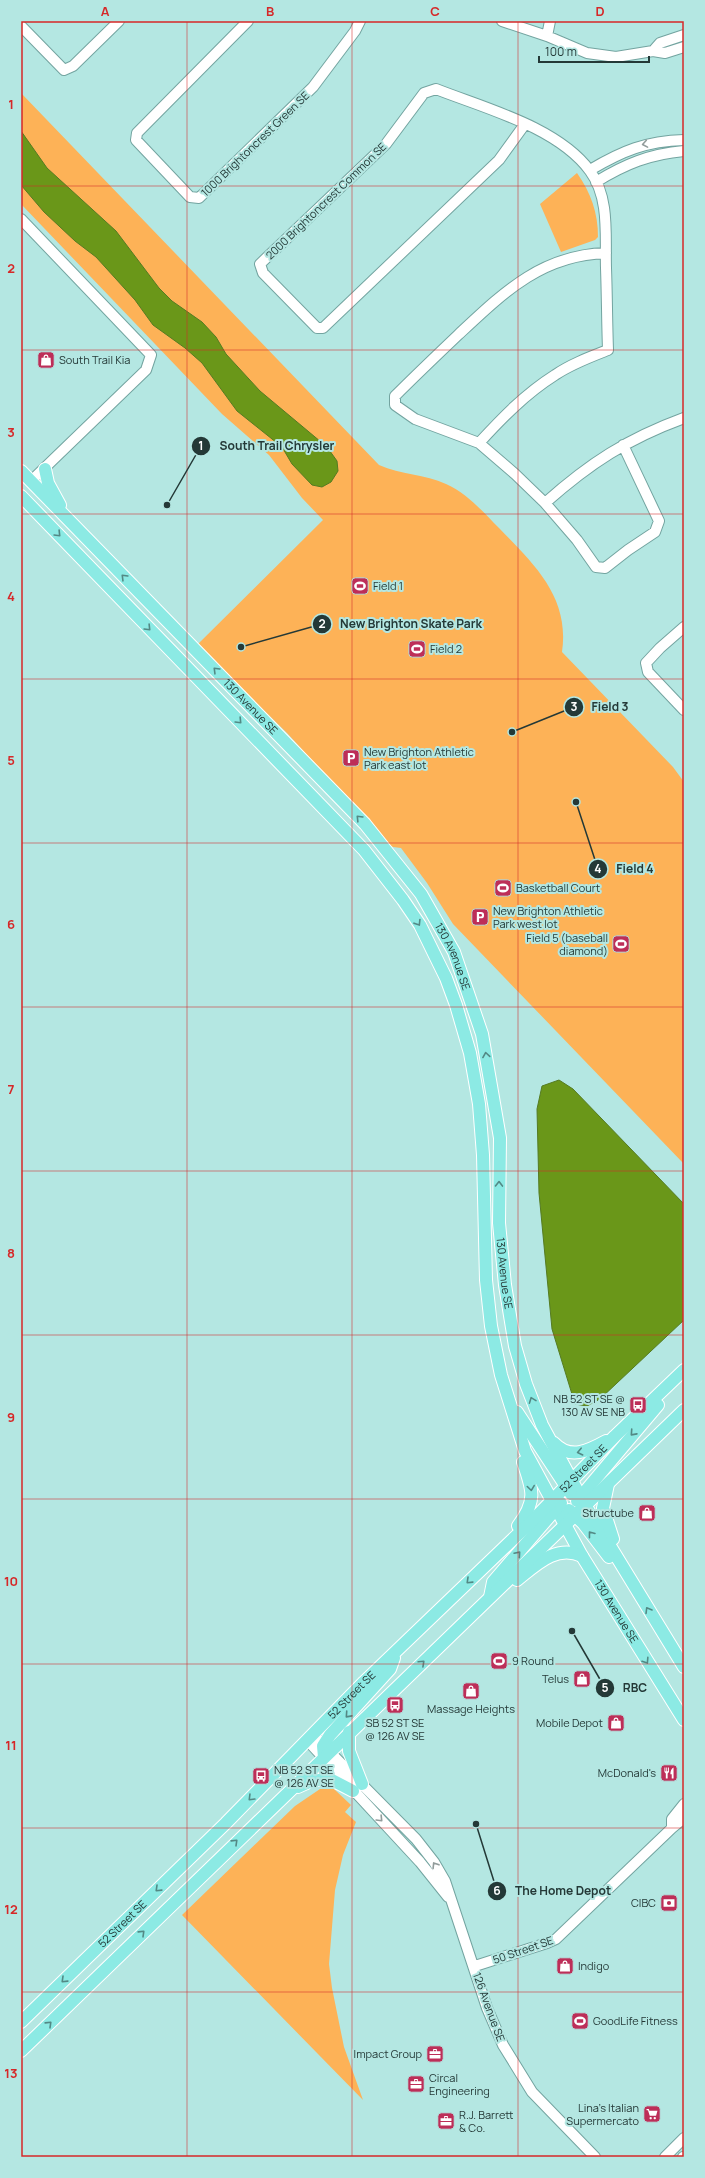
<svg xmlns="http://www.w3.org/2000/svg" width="705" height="2178" font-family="Manrope,sans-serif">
	<rect width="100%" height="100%" fill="#b4e7e2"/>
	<path fill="#fdb257" d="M21,93l358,372c22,10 46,9 67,19 22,10 36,27 53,44 35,36 71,69 63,124l111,115 11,15v382l-231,-240 -26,-41 -26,-35 -8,-1 -7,-5 -99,-109 -90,-88 126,-125 -21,-22 -33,-43 -47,-41 -201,-210z
		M577,173c14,20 21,40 21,64l-3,3 -34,12 -21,-48z
		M320,1789h14l17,16 -6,7 11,10 -13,33 -8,35 -6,74 3,24 12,59 19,53 -181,-185 113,-109z"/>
	<path fill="#6a9719" stroke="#557b22" d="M21,131l26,37 69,63 43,57 13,13 30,21 14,15 10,17 34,37 67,56 10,14 1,10 -7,11 -9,5 -10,-2 -20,-21 -10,-17 -45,-36 -35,-48 -17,-15 -32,-23 -18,-25 -39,-43 -21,-16 -31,-29 -23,-27z
		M559,1080l14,9 111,115v116l-84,79 -13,7 -12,-2 -23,-75 -13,-136 -2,-84 5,-23z"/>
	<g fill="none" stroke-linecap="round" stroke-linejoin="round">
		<defs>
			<path id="minor" d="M248,21l-111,112 -1,7 54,57 9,1 114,-111 42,-56 5,-10
				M502,21l45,15 40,17 29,4 37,-6 12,2 19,-6
				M21,26l43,44 9,-4 46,-45
				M547,36l3,-15
				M653,51l7,-8 24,-8
				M590,170c32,-19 56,-29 94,-30
				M596,182c29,-18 54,-28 88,-31
				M21,219l130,136 -5,15 -115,111
				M479,443c23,-25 46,-49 76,-68 16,-11 35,-18 53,-25 -1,-28 -1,-55 -2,-82 -1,-32 4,-70 -16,-97 -32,-44 -106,-63 -154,-82l-12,4 -38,51 -126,120 3,9 54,55h6l176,-168 26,-36
				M623,445l36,76 -4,11 -27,18 -23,18 -9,-1 -19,-27 -32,-37c45,-40 82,-64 139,-85
				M545,503l-30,-29 -36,-31 -64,-24 -20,-14v-9c21,-21 42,-41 63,-61 45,-42 83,-80 148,-82
				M684,627l-24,21 -14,15 2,9 36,38
				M313,1735l103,104 18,23 11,19 42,127 16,37 29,47 63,65
				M308,1741l112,121 28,35
				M672,1828v-9l12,-15
				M475,1966l72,-23 9,-4 116,-111 12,-10
				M665,2157l19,-19
				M683,2157h1"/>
			<g id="major">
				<path d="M45,469l3,14 12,22"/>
				<path id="s1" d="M21,471l344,353 56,70 33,58 28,82 18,104 -1,85 6,62 10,61 11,38 16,41 43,80 99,162"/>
				<path id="s2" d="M21,496l343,354 39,50 17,25 26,53 10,27 14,48 9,51 4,51 3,125 5,46 10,49 24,76 57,105 102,164"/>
				<path d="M517,1412l54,82"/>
				<path d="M554,1443c16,17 34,8 52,-2"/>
				<path d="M608,1484l-5,24 10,31"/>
				<path d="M577,1501l81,-96"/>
				<path d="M569,1510l14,13 26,34"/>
				<path d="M518,1526c19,-25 15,-36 5,-64"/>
				<path d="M517,1580c19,-15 39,-36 65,-24"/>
				<path d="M490,1597l3,-15 68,-79"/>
				<path d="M349,1732v19l13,33"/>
				<path d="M324,1757l-1,-11 7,-11 60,-66 4,-11"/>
				<path d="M298,1787l11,-5 19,-4 25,13"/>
				<path id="s3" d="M21,2022l205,-199 138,-141 170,-163 81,-83 69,-66"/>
				<path d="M21,2051l663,-641"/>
			</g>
		</defs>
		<use href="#minor" stroke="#73a4a0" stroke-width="12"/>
		<use href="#major" stroke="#fff" stroke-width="14"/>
		<use href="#minor" stroke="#fff" stroke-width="10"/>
		<use href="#major" stroke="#8ceae4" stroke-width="12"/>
	</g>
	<defs><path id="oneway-chevron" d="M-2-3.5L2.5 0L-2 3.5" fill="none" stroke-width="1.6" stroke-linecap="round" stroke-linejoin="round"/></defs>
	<g stroke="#929c9b">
		<use href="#oneway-chevron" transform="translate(645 144) rotate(170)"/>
		<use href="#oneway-chevron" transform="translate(380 1819) rotate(46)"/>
		<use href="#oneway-chevron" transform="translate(435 1865) rotate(-122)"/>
	</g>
	<g stroke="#538985">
		<use href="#oneway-chevron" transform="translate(58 534) rotate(46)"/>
		<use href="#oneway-chevron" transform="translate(124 577) rotate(-135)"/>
		<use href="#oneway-chevron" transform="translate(148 628) rotate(46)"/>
		<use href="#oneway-chevron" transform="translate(216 670) rotate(-135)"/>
		<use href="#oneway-chevron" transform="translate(239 721) rotate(46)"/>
		<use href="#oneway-chevron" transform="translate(359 818) rotate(-134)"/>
		<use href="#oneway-chevron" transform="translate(418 923) rotate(58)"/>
		<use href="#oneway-chevron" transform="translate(486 1055) rotate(-99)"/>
		<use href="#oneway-chevron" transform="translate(499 1184) rotate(-89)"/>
		<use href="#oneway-chevron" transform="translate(532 1400) rotate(-111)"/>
		<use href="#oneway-chevron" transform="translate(633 1433) rotate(132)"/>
		<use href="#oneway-chevron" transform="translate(580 1452) rotate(167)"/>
		<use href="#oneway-chevron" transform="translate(531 1488) rotate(82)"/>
		<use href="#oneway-chevron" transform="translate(591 1534) rotate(-128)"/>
		<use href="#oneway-chevron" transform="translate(518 1554) rotate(-49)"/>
		<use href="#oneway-chevron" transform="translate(469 1581) rotate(136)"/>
		<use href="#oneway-chevron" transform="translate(648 1610) rotate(-121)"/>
		<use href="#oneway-chevron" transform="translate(646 1661) rotate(57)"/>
		<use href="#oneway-chevron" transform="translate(422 1663) rotate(-43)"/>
		<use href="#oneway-chevron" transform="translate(348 1715) rotate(132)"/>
		<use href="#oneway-chevron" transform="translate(251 1798) rotate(135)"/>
		<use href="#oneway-chevron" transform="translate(235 1842) rotate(-44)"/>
		<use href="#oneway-chevron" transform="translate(158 1889) rotate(136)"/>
		<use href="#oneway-chevron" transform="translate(142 1933) rotate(-44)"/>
		<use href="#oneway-chevron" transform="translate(64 1980) rotate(136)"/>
		<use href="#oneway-chevron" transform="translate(49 2024) rotate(-44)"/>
	</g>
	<path fill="none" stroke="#d62828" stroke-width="1" stroke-opacity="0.55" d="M187,21v2136M352,21v2136M518,21v2136M21,186h663M21,350h663M21,514h663M21,679h663M21,843h663M21,1007h663M21,1171h663M21,1335h663M21,1499h663M21,1664h663M21,1828h663M21,1992h663"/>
	<defs>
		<symbol id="shop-square" viewBox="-11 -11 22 22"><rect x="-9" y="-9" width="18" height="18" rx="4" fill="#bd2e58" stroke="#b4e7e2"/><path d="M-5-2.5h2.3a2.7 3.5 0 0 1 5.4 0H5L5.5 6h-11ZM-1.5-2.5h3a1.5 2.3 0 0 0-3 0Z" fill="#fff"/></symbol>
		<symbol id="stadium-square" viewBox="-11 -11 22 22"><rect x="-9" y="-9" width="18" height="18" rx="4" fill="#bd2e58" stroke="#b4e7e2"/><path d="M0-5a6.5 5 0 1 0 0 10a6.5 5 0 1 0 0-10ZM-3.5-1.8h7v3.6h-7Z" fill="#fff"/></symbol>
		<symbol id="parking-square" viewBox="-11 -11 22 22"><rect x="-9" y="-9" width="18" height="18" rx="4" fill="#bd2e58" stroke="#b4e7e2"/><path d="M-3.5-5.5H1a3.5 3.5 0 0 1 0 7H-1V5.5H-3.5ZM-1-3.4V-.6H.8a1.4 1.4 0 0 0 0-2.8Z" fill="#fff"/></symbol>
		<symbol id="bus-square" viewBox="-11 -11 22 22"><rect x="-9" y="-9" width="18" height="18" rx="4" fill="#bd2e58" stroke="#b4e7e2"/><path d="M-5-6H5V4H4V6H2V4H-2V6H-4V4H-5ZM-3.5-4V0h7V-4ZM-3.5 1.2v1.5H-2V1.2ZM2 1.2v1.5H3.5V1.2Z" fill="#fff"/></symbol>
		<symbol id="restaurant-square" viewBox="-11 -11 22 22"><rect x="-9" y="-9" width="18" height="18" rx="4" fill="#bd2e58" stroke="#b4e7e2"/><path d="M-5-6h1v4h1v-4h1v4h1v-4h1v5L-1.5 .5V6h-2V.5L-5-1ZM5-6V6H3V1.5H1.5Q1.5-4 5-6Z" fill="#fff"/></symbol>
		<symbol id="bank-square" viewBox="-11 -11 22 22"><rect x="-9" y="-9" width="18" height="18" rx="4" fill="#bd2e58" stroke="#b4e7e2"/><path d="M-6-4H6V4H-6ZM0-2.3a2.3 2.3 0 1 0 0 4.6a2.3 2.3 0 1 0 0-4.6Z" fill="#fff"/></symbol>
		<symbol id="office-square" viewBox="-11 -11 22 22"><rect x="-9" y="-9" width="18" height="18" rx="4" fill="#bd2e58" stroke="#b4e7e2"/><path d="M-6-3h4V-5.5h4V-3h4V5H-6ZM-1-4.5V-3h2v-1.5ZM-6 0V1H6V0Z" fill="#fff"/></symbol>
		<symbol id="supermarket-square" viewBox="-11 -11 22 22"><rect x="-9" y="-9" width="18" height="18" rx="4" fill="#bd2e58" stroke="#b4e7e2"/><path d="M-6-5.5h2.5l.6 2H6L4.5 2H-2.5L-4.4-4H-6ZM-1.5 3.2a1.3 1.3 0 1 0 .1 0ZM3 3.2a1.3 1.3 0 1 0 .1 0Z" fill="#fff"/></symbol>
	</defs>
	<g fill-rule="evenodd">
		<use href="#shop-square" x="36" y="350" width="20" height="20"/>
		<use href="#stadium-square" x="350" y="576" width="20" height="20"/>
		<use href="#stadium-square" x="407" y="639" width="20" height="20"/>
		<use href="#parking-square" x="341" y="748" width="20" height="20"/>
		<use href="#stadium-square" x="493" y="878" width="20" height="20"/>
		<use href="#parking-square" x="470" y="907" width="20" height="20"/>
		<use href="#stadium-square" x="611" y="934" width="20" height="20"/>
		<use href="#bus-square" x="628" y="1395" width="20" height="20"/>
		<use href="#shop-square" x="637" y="1503" width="20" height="20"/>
		<use href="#stadium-square" x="489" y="1651" width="20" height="20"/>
		<use href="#shop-square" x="572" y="1669" width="20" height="20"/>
		<use href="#shop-square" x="461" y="1681" width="20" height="20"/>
		<use href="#bus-square" x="385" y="1695" width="20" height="20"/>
		<use href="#shop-square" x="606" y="1713" width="20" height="20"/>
		<use href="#restaurant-square" x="659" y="1763" width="20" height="20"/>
		<use href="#bus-square" x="251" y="1766" width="20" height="20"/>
		<use href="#bank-square" x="659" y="1893" width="20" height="20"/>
		<use href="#shop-square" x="555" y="1956" width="20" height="20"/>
		<use href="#stadium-square" x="570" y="2011" width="20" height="20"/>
		<use href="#office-square" x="425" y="2044" width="20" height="20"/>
		<use href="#office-square" x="406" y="2074" width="20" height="20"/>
		<use href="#supermarket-square" x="642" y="2104" width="20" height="20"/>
		<use href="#office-square" x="436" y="2111" width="20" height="20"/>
	</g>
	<g text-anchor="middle" stroke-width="4" stroke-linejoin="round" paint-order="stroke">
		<g font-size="11" fill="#243937" stroke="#b4e7e2">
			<text transform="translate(255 144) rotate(-44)" y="4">1000 Brightoncrest Green SE</text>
			<text transform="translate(326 201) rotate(-44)" y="4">2000 Brightoncrest Common SE</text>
			<text dy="4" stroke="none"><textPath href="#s1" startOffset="329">130 Avenue SE</textPath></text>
			<text dy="4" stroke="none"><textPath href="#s1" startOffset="653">130 Avenue SE</textPath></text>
			<text dy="4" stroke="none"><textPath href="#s1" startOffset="977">130 Avenue SE</textPath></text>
			<text dy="4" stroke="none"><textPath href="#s3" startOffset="789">52 Street SE</textPath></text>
			<text dy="4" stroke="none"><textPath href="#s2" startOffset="1313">130 Avenue SE</textPath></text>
			<text dy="4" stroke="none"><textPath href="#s3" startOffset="465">52 Street SE</textPath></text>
			<text dy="4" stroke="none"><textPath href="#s3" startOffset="141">52 Street SE</textPath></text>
			<text transform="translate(523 1950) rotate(-19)" y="4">50 Street SE</text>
			<text transform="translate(489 2007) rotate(70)" y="4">126 Avenue SE</text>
		</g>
		<g font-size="11" fill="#243937" stroke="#b4e7e2" text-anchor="start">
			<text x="59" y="364">South Trail Kia</text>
			<text x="373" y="590">Field 1</text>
			<text x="430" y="653">Field 2</text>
			<text x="364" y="756">New Brighton Athletic<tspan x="364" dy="13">Park east lot</tspan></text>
			<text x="516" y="892">Basketball Court</text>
			<text x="493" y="915">New Brighton Athletic<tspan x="493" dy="13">Park west lot</tspan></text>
			<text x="608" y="942" text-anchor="end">Field 5 (baseball<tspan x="608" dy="13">diamond)</tspan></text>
			<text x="625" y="1403" text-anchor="end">NB 52 ST SE @<tspan x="625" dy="13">130 AV SE NB</tspan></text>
			<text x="634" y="1517" text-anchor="end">Structube</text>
			<text x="512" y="1665">9 Round</text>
			<text x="569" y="1683" text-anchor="end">Telus</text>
			<text x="471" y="1713" text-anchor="middle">Massage Heights</text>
			<text x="395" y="1727" text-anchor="middle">SB 52 ST SE<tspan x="395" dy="13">@ 126 AV SE</tspan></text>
			<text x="603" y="1727" text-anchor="end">Mobile Depot</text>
			<text x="274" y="1774">NB 52 ST SE<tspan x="274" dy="13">@ 126 AV SE</tspan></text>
			<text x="656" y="1777" text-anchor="end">McDonald's</text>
			<text x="656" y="1907" text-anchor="end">CIBC</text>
			<text x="578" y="1970">Indigo</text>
			<text x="593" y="2025">GoodLife Fitness</text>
			<text x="422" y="2058" text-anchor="end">Impact Group</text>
			<text x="429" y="2082">Circal<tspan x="429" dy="13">Engineering</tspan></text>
			<text x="639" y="2112" text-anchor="end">Lina's Italian<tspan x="639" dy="13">Supermercato</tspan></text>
			<text x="459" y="2119">R.J. Barrett<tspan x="459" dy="13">&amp; Co.</tspan></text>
		</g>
	</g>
	<path fill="none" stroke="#243937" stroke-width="1.5" d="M167 505L201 446M241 647L322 624M512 732L574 707M576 802L598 869M572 1631L605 1688M476 1824L497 1891"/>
	<g fill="#243937" stroke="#b4e7e2" stroke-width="1.5">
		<circle cx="167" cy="505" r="4"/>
		<circle cx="241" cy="647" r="4"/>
		<circle cx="512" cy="732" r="4"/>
		<circle cx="576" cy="802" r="4"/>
		<circle cx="572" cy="1631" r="4"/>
		<circle cx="476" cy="1824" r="4"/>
		<circle cx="201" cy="446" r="10"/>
		<circle cx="322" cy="624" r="10"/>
		<circle cx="574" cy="707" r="10"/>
		<circle cx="598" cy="869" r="10"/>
		<circle cx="605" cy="1688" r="10"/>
		<circle cx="497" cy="1891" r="10"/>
	</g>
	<g font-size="12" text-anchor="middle" font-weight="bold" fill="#fff">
		<text x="201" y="450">1</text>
		<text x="322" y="628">2</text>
		<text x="574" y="711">3</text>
		<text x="598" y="873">4</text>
		<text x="605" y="1692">5</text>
		<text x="497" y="1895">6</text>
	</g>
	<g font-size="12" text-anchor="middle" font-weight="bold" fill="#243937" stroke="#b4e7e2" stroke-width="4" stroke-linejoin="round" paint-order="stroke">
		<text x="277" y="450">South Trail Chrysler</text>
		<text x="411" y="628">New Brighton Skate Park</text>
		<text x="610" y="711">Field 3</text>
		<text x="635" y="873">Field 4</text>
		<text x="635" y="1692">RBC</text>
		<text x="563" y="1895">The Home Depot</text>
	</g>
	<rect width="705" height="2178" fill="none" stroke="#b4e7e2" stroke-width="44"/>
	<path d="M539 56v6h110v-6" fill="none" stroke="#243937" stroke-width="2"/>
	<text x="545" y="56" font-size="12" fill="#243937" stroke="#b4e7e2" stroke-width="3" paint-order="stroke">100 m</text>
	<rect x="22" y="22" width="661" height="2134" fill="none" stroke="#d62828" stroke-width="1.5"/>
	<g font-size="13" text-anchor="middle" font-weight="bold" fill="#d62828">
		<text x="105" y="16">A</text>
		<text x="270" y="16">B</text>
		<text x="435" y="16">C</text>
		<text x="600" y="16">D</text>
		<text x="11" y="109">1</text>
		<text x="11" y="273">2</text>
		<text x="11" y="437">3</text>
		<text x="11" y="601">4</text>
		<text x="11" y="765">5</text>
		<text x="11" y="929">6</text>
		<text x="11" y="1094">7</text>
		<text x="11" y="1258">8</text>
		<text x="11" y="1422">9</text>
		<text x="11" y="1586">10</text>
		<text x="11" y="1750">11</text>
		<text x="11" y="1914">12</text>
		<text x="11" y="2078">13</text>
	</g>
</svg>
